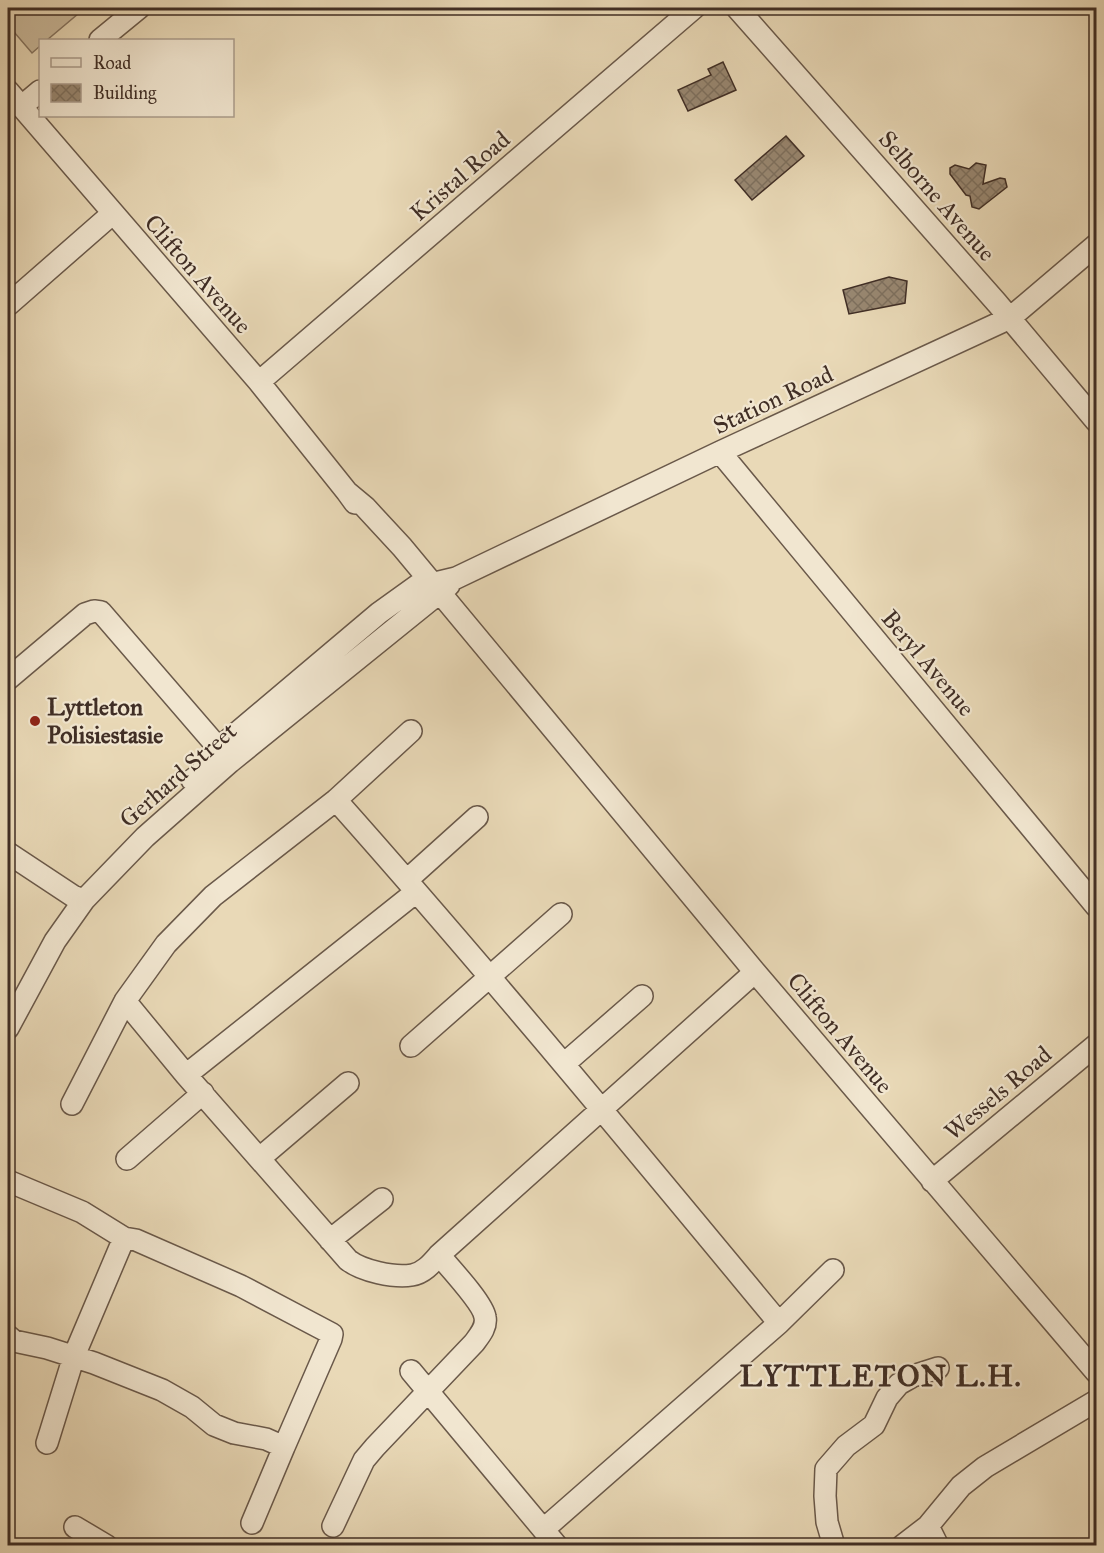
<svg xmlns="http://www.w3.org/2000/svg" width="1104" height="1553" font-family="'IM FELL Great Primer',serif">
	<defs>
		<pattern id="building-cross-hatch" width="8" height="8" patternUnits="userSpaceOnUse" patternTransform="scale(1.5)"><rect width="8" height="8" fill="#988771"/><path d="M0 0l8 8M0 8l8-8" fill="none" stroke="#7d6f5d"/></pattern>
	</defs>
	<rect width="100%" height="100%" fill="#e9d9b7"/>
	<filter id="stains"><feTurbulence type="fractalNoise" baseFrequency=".00333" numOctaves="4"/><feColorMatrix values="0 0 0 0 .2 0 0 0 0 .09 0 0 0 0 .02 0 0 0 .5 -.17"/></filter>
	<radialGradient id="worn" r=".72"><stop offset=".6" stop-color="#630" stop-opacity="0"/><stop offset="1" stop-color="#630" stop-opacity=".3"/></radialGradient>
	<path fill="#ccbc9e" stroke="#867562" stroke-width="1.5" d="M8,8h77l-38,32h-7v6l-8,7 -24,-28z"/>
	<path fill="url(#building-cross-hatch)" stroke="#402e25" stroke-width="1.5" d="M723,62l13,28 -48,21 -10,-21 33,-15 -3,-6z
		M786,136l18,20 -52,44 -17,-20z
		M976,163l10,2 -3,19 17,-6 5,1 2,8 -28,22 -7,-2 -2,-11 -4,-1 -16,-21v-6l5,-3 14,4z
		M889,277l18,4 -2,22 -56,11 -6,-24z"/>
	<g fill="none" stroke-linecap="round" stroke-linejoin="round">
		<defs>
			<path id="minor" d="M737,8l260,295 99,118
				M100,40l39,-32
				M8,91l251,291 88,110 8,11
				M21,107l19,-16
				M8,305l104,-91
				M259,382l435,-374
				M720,452l376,454
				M347,492l18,15 37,40 353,425 341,400
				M420,584h11l25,-6 264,-126 290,-134 86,-73
				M8,679l77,-65 9,-3 7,1 127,147
				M192,780l8,-6 19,-26 160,-135 39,-28
				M336,800c152,171 297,347 443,523
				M8,853l65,43 11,4
				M407,880l70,-63
				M125,1001l61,74 162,185c14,11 46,18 64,15 12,-2 20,-12 27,-20l316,-283
				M8,1028l47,-87 29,-41 61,-63 85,-75 219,-177
				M411,1046l150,-132
				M564,1064l78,-68
				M186,1075l230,-183
				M72,1104l53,-103 41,-57 47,-48 123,-96 75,-69
				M260,1158l88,-75
				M127,1159l76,-66
				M8,1181l74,31 42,26
				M932,1181l164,-136
				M330,1240l52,-41
				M8,1336l6,5 33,7 47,15 68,27 30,17 22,18 20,8 32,6 18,8 47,-108 1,-5 -91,-48 -105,-46 -12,-2 -50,118 -27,87
				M411,1371l146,175
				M252,1523l32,-76
				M333,1526l31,-66 11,-13 99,-104c6,-8 13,-16 11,-26 -2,-14 -36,-50 -46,-62
				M928,1526l10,20
				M75,1527l32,19
				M544,1529l235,-206 54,-53
				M834,1546l-7,-24 -2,-26 1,-27 20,-23 28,-21 13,-27 12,-14 14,-8 25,-8
				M902,1546l26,-20 33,-40 24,-19 111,-66"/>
		</defs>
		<use href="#minor" stroke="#6a594a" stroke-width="24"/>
		<use href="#minor" stroke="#f1e6d0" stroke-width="21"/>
	</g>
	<circle fill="#8f2418" stroke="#f1e6d0" stroke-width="2" cx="35" cy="721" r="6"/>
	<g text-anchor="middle" stroke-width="4.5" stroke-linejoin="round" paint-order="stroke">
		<g font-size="24" fill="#402e25" stroke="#f1e6d0">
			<text transform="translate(460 176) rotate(-41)" y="8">Kristal Road</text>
			<text transform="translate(937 196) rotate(49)" y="8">Selborne Avenue</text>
			<text transform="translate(198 274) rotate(49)" y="8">Clifton Avenue</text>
			<text transform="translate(773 400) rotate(-25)" y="8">Station Road</text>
			<text transform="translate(928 663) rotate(50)" y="8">Beryl Avenue</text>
			<text transform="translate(178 775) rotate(-41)" y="8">Gerhard Street</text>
			<text transform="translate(840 1033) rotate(50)" y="8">Clifton Avenue</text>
			<text transform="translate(998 1093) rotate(-40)" y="8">Wessels Road</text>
		</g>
		<g font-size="24" font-weight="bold" fill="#402e25" stroke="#f1e6d0" text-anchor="start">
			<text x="47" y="715">Lyttleton<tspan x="47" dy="28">Polisiestasie</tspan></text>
		</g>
		<g font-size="30" font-weight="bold" letter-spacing="1.5" fill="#402e25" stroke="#f1e6d0">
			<text x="881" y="1386">LYTTLETON L.H.</text>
		</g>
	</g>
	<rect width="1104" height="1553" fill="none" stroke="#e9d9b7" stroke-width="30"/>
	<rect x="9" y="9" width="1086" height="1535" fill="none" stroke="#402e25" stroke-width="3"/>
	<rect x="15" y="15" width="1074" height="1523" fill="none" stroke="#402e25" stroke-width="1.5"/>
	<rect x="39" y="39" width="195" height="78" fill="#f1e6d0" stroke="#aa9c8c" stroke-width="1.5"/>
	<rect x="51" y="58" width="30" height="9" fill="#f1e6d0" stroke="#aa9c8c" stroke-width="1.5"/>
	<text x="93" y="69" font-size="18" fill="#402e25">Road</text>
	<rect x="51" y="84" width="30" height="18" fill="url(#building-cross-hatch)" stroke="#aa9c8c" stroke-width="1.5"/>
	<text x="93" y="99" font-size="18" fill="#402e25">Building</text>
	<rect width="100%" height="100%" filter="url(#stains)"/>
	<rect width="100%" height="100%" fill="url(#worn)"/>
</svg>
